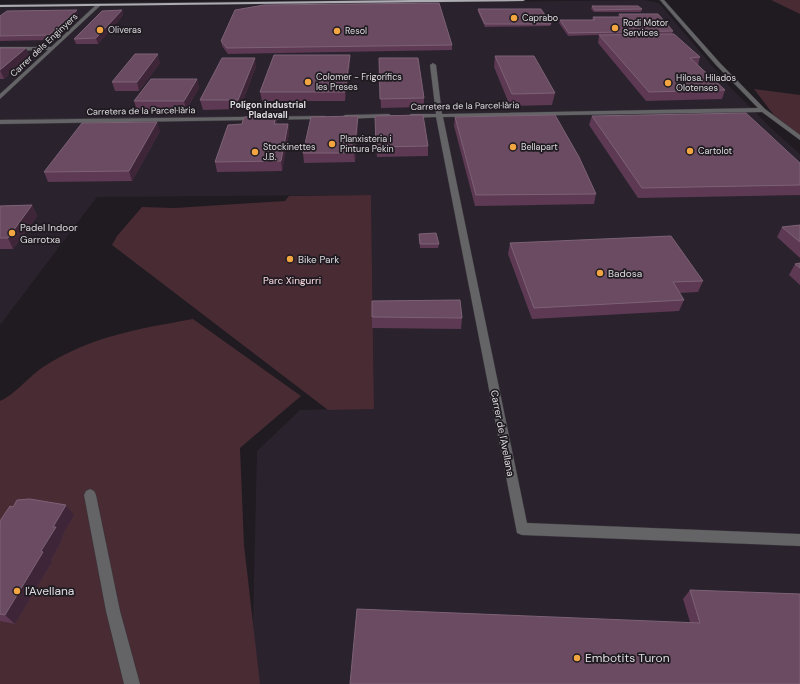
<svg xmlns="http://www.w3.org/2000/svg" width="800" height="684" font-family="'DM Sans',sans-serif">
	<rect width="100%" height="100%" fill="#1f1b21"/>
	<path fill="#2a222d" d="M644,0l15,3 71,84 42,42 28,25v530h-543l-4,-63 4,-170 43,-41 74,-2 -3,-213 -274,2 -97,128v-317z"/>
	<path fill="#482b33" d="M771,0h29v14z
		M754,89l46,6v43l-24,-20z
		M371,195l3,214 -46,1 -216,-165 5,-9 25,-29 33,1 110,-7 4,-5z
		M193,319l108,77 -61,52 4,97 16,139h-260v-283c17,-8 28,-24 43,-34 48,-31 95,-38 150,-48z"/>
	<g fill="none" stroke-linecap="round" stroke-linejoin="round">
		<defs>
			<path id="minor" d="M660,0h4l56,63 45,46 35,26v5l-38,-28 -319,5 84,406 273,11v12l-278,-11 -5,-2 -81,-416 -25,1 -3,-2 3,-2h25l-6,-49 3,-2 3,2 6,49 316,-6 -42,-43z
				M97,4l4,1 -101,94v-5l48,-44 -48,1v-4h51z
				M389,114l3,2 -1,1 -46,2 -3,-2 3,-2z
				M325,116l1,1 -3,2 -323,5v-4z
				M90,489l4,2 2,4 24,116 20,73h-16l-18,-73 -22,-116 2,-4z"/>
			<path id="major" d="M413,0h112l-2,1 -523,6v-2z"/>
		</defs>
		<use href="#minor" stroke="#3a363c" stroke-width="1"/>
		<use href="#major" stroke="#3a363c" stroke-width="1"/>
		<use href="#minor" fill="#646467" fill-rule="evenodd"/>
		<use href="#major" fill="#adacb3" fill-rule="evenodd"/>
	</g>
	<path fill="#5d3953" d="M592,6l50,3 -1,3h-47l-3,-3z
		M478,9l73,15 -1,2 -65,1 -7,-15z
		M122,10l1,5 -25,29h-22l-2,-5z
		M619,14l54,17 -1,3 28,23 -2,8 27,25 -3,9 -76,2 -48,-58 1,-8 -31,1 -9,-13 1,-3h32l1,-3h26l-1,-1z
		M78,15l-27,25 -51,1v-25z
		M221,41l231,4v5l-224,4 -6,-8z
		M0,48h26l3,8 -25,23h-4z
		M350,55v8l-5,38h-83l-2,-9z
		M495,56l60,37 -3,12 -42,1 -16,-39z
		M379,58l45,40v9l-43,1z
		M160,63l-21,28h-24l-3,-9z
		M256,66l-16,43 -37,1 -3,-10z
		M197,79l2,9 -13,22 -49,1 -3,-10z
		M375,116l53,30v10l-51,1z
		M592,116l208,47v32l-162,3 -49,-73z
		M276,117l1,7h11l1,9 -7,38 -65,1 -2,-10 27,-38z
		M455,117l141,77 -2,10 -119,2 -21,-80z
		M358,126l-3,36 -51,1 -1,-10z
		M160,131l-28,50 -84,1 -4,-10z
		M32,205l5,11 -24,33h-13v-43z
		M800,225v33l-23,-21 5,-10z
		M419,234l20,10 -1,4h-18z
		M510,243l193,38 -5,11 -19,1 5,7 -5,11 -147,8 -24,-65z
		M800,263v22l-11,-10 6,-11z
		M372,317l90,1 -1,11 -89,-1z
		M13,507l61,8 -12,21 1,2 -12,22 1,2 -37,62 -15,-3v-100z
		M690,590l110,94 -110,-62 -7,-23z"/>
	<path fill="#3e2638" d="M77,10l1,5 -27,25 -2,-5z
		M122,10l1,5 -25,29 -2,-6z
		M26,48l3,8 -25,23 -4,-9z
		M158,54l2,9 -21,28 -2,-9z
		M350,55v8l-5,38v-9z
		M255,58l1,8 -16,43 -2,-9z
		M197,79l2,9 -13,22 -2,-9z
		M358,116v10l-3,36 -1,-9z
		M276,117l1,9 -3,-2z
		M157,122l3,9 -28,50 -3,-10z
		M288,124l1,9 -7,38 -1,-10z
		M32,205l5,11 -24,33 -5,-11z
		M66,505l8,10 -12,21 1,2 -12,22 1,2 -37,62 -10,-9 36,-64 12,-24z"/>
	<path fill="#6b4b62" stroke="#7d6276" d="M439,3l13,42 -225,3 -6,-7 14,-31 29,-5z
		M592,6h46l4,3 -47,1z
		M478,9h63l10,15h-66z
		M77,10l-28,25 -49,1v-20l7,-5z
		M122,10l-26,28 -22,1 28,-28z
		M619,14h39l15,17 -104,2 -9,-13h35l-2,-3h29z
		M674,34l26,23 -10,1 35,32 -76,2 -50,-57z
		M0,48h26l-26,22z
		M135,54h23l-21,28h-25z
		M274,55h76l-5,37h-85z
		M495,56h39l21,37 -43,1z
		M222,58h33l-17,42h-38z
		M379,58h39l6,40 -44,1z
		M151,79h46l-13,22h-50z
		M746,113l54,50v22l-158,3 -50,-72z
		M423,115l5,31 -52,1 -1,-31z
		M555,115l24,42 17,37 -120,1 -21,-78z
		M358,116l-4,37h-51l8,-36z
		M244,117h32l-2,7h14l-7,37 -66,1 13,-37 14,-1z
		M157,122l-28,49 -85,1 38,-49z
		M32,205l-24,33h-8v-32z
		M800,225v17l-18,-15z
		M436,233l3,11h-19l-1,-10z
		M671,236l32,45 -30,1 11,18 -150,8 -24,-65z
		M800,263v5l-5,-4z
		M460,300l2,18 -90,-1v-16z
		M30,499l36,6 -13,22h3l-15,24 2,1 -38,63 -5,-1v-93l10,-15 3,1 4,-7z
		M690,590l110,4v90h-450l7,-75 343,14z"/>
	<g fill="#f2a541" stroke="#1f1b21" stroke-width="1.5">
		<circle cx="514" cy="18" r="4"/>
		<circle cx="615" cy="28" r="4"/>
		<circle cx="100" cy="30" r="4"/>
		<circle cx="337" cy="31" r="4"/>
		<circle cx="308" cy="82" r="4"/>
		<circle cx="668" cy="83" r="4"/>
		<circle cx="332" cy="144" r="4"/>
		<circle cx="513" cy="147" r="4"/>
		<circle cx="690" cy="151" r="4"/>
		<circle cx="255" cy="152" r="4"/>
		<circle cx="12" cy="233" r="4"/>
		<circle cx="290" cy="259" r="4"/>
		<circle cx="600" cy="273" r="4"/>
		<circle cx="17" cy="591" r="4"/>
		<circle cx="577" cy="658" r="4"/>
	</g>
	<g text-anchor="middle" stroke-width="3.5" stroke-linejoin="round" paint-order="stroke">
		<g font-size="9" fill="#dfdce0" stroke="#1f1b21" text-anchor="start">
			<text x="522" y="21">Caprabo</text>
			<text x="623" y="26">Rodi Motor<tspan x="623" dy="10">Services</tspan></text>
			<text x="108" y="33">Oliveras</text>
			<text x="345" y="34">Resol</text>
			<text x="316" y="80">Colomer - Frigorífics<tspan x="316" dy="10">les Preses</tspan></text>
			<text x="676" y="81">Hilosa. Hilados<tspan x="676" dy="10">Olotenses</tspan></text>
			<text x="340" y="142">Planxisteria i<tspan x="340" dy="10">Pintura Pekin</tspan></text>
			<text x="263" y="150">Stockinettes<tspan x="263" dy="10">J.B.</tspan></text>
			<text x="521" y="150">Bellapart</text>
			<text x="698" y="154">Cartolot</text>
		</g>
		<g font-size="9" fill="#dfdce0" stroke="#1f1b21">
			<text transform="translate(44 45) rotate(-43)" y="3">Carrer dels Enginyers</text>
			<text transform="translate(465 106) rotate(-1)" y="3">Carretera de la Parcel·lària</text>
			<text transform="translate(141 111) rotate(-1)" y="3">Carretera de la Parcel·lària</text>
		</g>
		<g font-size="9" font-weight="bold" fill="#dfdce0" stroke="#1f1b21">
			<text x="268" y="108">Polígon industrial<tspan x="268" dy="10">Pladavall</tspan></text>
		</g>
		<g font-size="10" fill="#dfdce0" stroke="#1f1b21" text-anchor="start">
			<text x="20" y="231">Padel Indoor<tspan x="20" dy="12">Garrotxa</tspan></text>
			<text x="298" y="263">Bike Park</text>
			<text x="608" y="277">Badosa</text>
		</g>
		<g font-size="10" fill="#fcdae2" stroke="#1f1b21">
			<text x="292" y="284">Parc Xingurri</text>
		</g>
		<g font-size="10" fill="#dfdce0" stroke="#1f1b21">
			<text transform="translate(503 433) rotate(79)" y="4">Carrer de l'Avellana</text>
		</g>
		<g font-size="12" fill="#dfdce0" stroke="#1f1b21" text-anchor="start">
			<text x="25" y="595">l'Avellana</text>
			<text x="585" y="662">Embotits Turon</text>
		</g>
	</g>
</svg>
